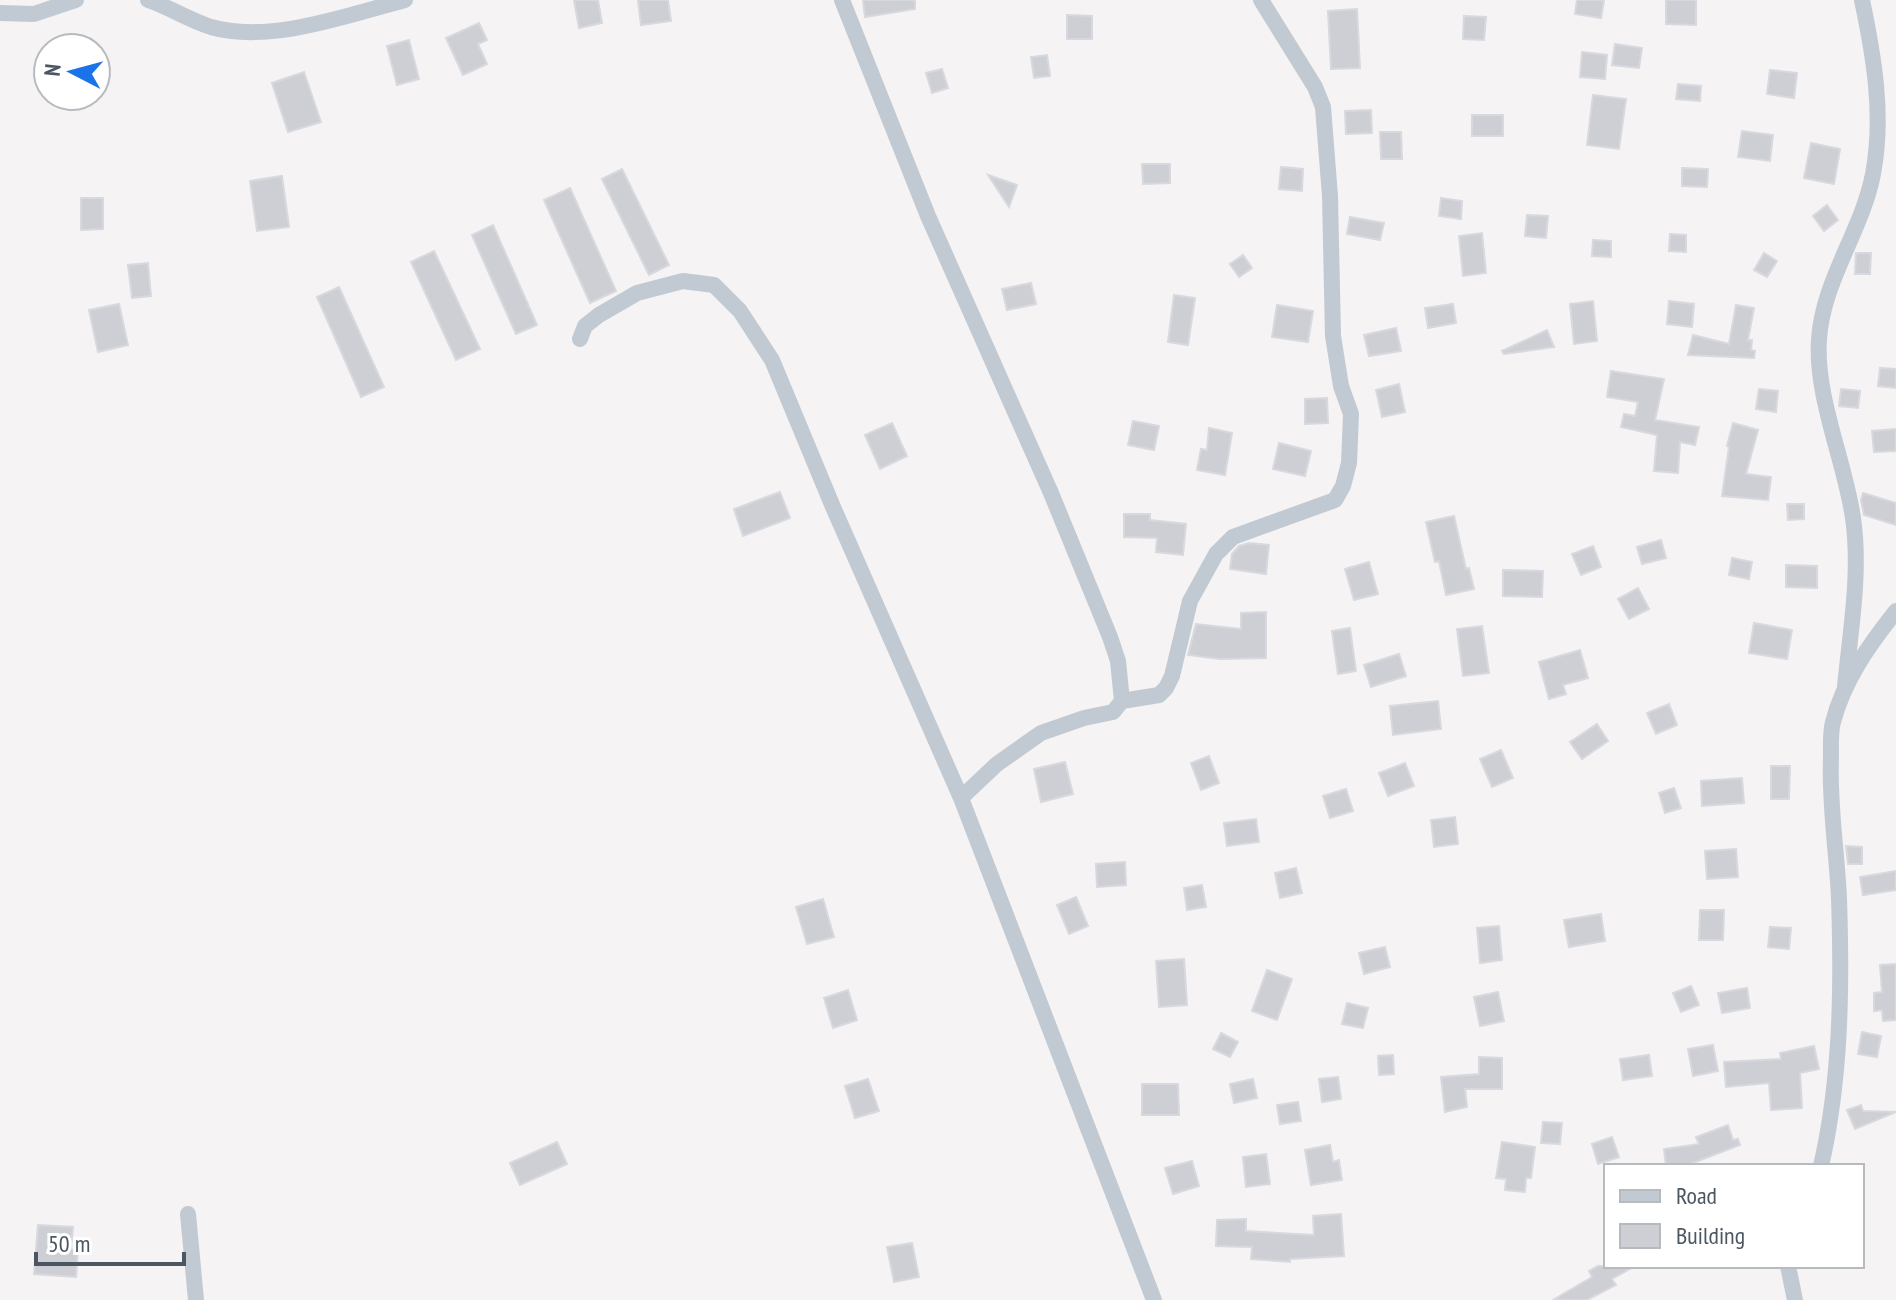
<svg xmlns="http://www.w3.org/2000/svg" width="1896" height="1300" font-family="'PT Sans Narrow',sans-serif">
	<rect width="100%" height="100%" fill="#f5f3f3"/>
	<path fill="#cdcfd5" stroke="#d7d9de" stroke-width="2" d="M574,0h24l4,23 -23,5z
		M638,0h30l3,21 -30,4z
		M863,0h52v9l-50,8z
		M1577,0h27l-3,18 -26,-4z
		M1666,0h30v25l-30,-1z
		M1357,9l3,59 -29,1 -3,-58z
		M1067,15l25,1v23h-25z
		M1464,16l22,1 -2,23 -21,-1z
		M479,23l8,17 -9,4 9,20 -24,11 -17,-37z
		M409,40l10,39 -22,6 -10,-39z
		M1615,44l27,4 -3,20 -27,-3z
		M1582,52l25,3 -2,24 -25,-2z
		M1047,55l3,21 -16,2 -3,-21z
		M942,69l6,19 -16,5 -6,-20z
		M1770,70l27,3 -3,25 -27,-4z
		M304,72l17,50 -33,10 -16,-49z
		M1678,84l23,2 -1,15 -24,-2z
		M1593,95l33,4 -7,50 -32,-4z
		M1371,110l1,23 -26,1 -1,-23z
		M1472,115h31v21h-31z
		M1742,131l31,4 -3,26 -32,-4z
		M1380,132h21l1,27h-21z
		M1811,143l29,6 -6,35 -30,-6z
		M1142,164h28v19l-27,1z
		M1281,167l22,2 -1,22 -23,-2z
		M1682,168l26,1 -1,18 -25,-1z
		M622,169l47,96 -20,10 -47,-96z
		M988,175l29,10 -8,22z
		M282,176l7,51 -32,4 -7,-50z
		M570,188l46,103 -26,12 -46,-103z
		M81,198h22v31l-22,1z
		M1441,198l21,3 -1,18 -22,-3z
		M1827,205l11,15 -14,11 -11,-15z
		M1527,215l21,1 -2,22 -21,-2z
		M1350,217l34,6 -4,17 -33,-6z
		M493,225l44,100 -21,9 -44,-99z
		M1482,233l4,40 -23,3 -4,-40z
		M1670,234l16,1v17l-17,-1z
		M1593,240l18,1v16l-19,-1z
		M434,251l46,98 -24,11 -45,-98z
		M1764,253l13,8 -10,16 -13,-7z
		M1856,253h15l-1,21h-15z
		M1243,255l9,13 -13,9 -9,-13z
		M148,263l3,33 -19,2 -4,-33z
		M1031,283l5,21 -29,6 -5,-21z
		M339,287l45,100 -23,10 -44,-100z
		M1174,295l21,3 -7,47 -20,-3z
		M1593,301l4,40 -23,3 -4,-40z
		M1669,301l25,3 -2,23 -25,-3z
		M119,304l9,41 -30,7 -9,-42z
		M1453,304l3,19 -28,5 -3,-20z
		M1277,305l36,6 -5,31 -36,-5z
		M1736,305l18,3 -6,32h4l-1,10 4,1 -1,7 -66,-3 5,-20 36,9z
		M1396,328l5,23 -32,5 -5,-21z
		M1547,330l7,17 -50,7 -2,-3z
		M1880,368l16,1v19l-18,-2z
		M1611,371l53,8 -9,41 44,7 -4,18 -15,-3 -2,31 -24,-2 3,-36 -36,-8 3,-13 11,2 3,-14 -31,-5z
		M1399,384l6,28 -23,5 -6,-27z
		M1759,389l19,2 -2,21 -20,-3z
		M1841,389l19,2 -2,17 -19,-2z
		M1327,398l1,25 -23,1v-25z
		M1133,421l26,5 -5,24 -26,-5z
		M892,423l15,33 -27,13 -15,-34z
		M1733,423l25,7 -12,44 25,3 -3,23 -46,-4 7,-49 -2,-1z
		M1209,428l23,5 -7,42 -28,-5 4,-21 6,1z
		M1896,429v22l-22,1 -2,-21z
		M1279,443l32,8 -6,25 -32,-7z
		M780,492l10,26 -47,18 -9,-27z
		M1863,493l33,10v22l-32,-10 -3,-15z
		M1787,504h17v15l-16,1z
		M1124,514h26v6l36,4 -3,31 -27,-3 1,-14 -33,-1z
		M1454,516l12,53 3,-1 5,21 -28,6 -7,-34 -4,1 -9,-40z
		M1661,540l5,18 -24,6 -5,-17z
		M1249,543l20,2 -3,29 -36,-5 2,-15 7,-8z
		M1593,546l8,21 -20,8 -9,-21z
		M1732,558l20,4 -3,17 -20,-4z
		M1369,562l9,32 -24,6 -9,-31z
		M1786,565l31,1v22l-31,-1z
		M1503,570l40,1 -1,26 -39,-1z
		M1638,588l11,21 -20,10 -11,-20z
		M1266,612v46l-46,1 -32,-4 8,-31 45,5v-16z
		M1754,623l38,7 -5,29 -38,-6z
		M1482,626l7,47 -26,3 -6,-47z
		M1350,628l6,43 -18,3 -6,-43z
		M1580,650l8,28 -25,7 3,9 -17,5 -10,-37z
		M1399,654l7,22 -35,11 -7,-22z
		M1438,701l3,28 -48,6 -3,-29z
		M1669,704l8,21 -21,9 -9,-21z
		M1597,724l11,17 -26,18 -12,-17z
		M1501,750l12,28 -21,9 -12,-28z
		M1209,756l10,27 -18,7 -10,-27z
		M1065,762l8,32 -32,8 -7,-33z
		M1405,763l9,23 -26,10 -9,-23z
		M1771,766h19l-1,33h-18z
		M1742,778l2,25 -42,3 -1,-25z
		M1674,788l7,20 -16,5 -6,-20z
		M1346,789l7,22 -23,7 -7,-22z
		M1455,817l3,27 -24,3 -3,-27z
		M1256,819l3,23 -32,4 -3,-23z
		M1846,846l16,1v17h-14z
		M1736,849l2,28 -31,2 -2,-28z
		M1125,862l1,23 -29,2 -1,-23z
		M1296,868l6,25 -22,5 -5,-25z
		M1896,871v19l-33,5 -3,-18z
		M1202,885l4,22 -19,3 -3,-22z
		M1076,897l12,29 -19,8 -12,-29z
		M823,899l11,38 -27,7 -11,-37z
		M1700,910h24l-1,30h-24z
		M1601,914l4,27 -36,6 -5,-27z
		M1499,926l3,34 -22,3 -3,-35z
		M1770,927l21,1 -2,21 -21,-2z
		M1385,947l5,20 -26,7 -5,-21z
		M1184,959l3,46 -28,2 -3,-46z
		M1896,964v56l-13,1 -1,-11 -8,1v-18l8,-1 -2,-27z
		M1267,970l25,9 -15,41 -25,-9z
		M1691,986l8,19 -18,7 -8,-19z
		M1747,988l3,20 -28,5 -4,-20z
		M848,990l9,30 -24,8 -9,-30z
		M1498,992l6,29 -24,5 -6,-29z
		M1347,1003l21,5 -5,20 -21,-4z
		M1862,1032l19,4 -4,21 -19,-3z
		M1221,1033l17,9 -8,15 -17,-8z
		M1713,1045l5,26 -25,5 -5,-27z
		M1814,1046l5,23 -19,4 2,35 -31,2 -2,-27 -43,4 -2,-25 57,-3 -1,-6z
		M1393,1055l1,19 -15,1 -1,-19z
		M1649,1055l3,21 -29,4 -3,-21z
		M1479,1057l23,1v31h-37l2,18 -22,5 -4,-35 38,-3z
		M1338,1077l3,22 -19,3 -3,-23z
		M868,1079l11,32 -24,7 -10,-32z
		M1253,1079l4,19 -23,5 -4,-19z
		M1142,1084h36l1,31h-37z
		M1298,1102l3,19 -21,3 -3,-19z
		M1861,1105l2,6 33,1 -41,17 -8,-19z
		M1543,1122l19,1 -2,21 -19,-1z
		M1728,1125l5,15 5,-1 2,6 -55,21h-19l-2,-17 35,-5 -3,-7z
		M1612,1137l7,20 -21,7 -6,-20z
		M557,1142l10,22 -47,21 -10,-22z
		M1502,1142l33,5 -4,31h-5l-1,14 -20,-2 1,-11 -10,-1z
		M1330,1145l3,17 6,-2 3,20 -31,5 -6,-35z
		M1266,1154l4,30 -24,3 -3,-30z
		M1192,1161l7,25 -26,8 -8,-26z
		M1341,1214l3,42 -54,3v3l-39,-3 1,-12 -36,-1 1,-26 29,-1v12l68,4 -1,-19z
		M38,1225l35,2 -2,22 7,1 -2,27 -42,-3z
		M912,1243l7,34 -25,5 -7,-35z
		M1598,1266h37l-23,13 4,6 -29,15h-34l39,-23 -3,-6z"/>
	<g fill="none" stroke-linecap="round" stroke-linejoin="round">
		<path stroke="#c1cad2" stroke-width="16" d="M148,0c21,7 41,20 63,27 58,17 137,-12 194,-27
			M842,0l86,216 123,277 59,144 8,24 4,40 -9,11 -29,6 -43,15 -44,31 -36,34
			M0,13l34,1 42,-14
			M580,339l5,-13 14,-11 38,-22 46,-12 31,4 26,26 32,49 61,147 128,291 193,502
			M1845,687c5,-55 16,-113 8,-169 -8,-56 -38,-122 -34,-178 3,-58 43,-109 54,-166 11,-58 1,-117 -11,-174
			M1122,701l37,-6 7,-7 6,-12 18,-75 26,-47 17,-17 102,-37 8,-14 6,-23 2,-49 -10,-28 -8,-50 -3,-140 -7,-89 -8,-20 -54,-87
			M1821,1166c20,-87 21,-179 18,-267 -2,-48 -10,-92 -8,-141 0,-11 -1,-25 2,-36 11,-42 36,-77 63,-111
			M188,1214l8,86
			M1788,1266l7,34"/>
	</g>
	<rect x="1604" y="1164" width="260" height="104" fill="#ffffff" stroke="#b7bbc0" stroke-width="2"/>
	<rect x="1620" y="1190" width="40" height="12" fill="#c1cad2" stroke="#b7bbc0" stroke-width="2"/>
	<text x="1676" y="1204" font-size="24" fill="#4a5661">Road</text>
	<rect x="1620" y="1224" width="40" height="24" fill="#cdcfd5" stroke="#b7bbc0" stroke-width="2"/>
	<text x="1676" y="1244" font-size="24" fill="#4a5661">Building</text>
	<g transform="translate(72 72) rotate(276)"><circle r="38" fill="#ffffff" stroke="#b7bbc0" stroke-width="2"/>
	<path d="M0-6L14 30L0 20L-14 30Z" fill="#1a73e8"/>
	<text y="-12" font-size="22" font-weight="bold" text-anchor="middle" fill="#4a5661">N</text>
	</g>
	<path d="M36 1252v12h148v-12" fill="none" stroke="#4a5661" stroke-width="4"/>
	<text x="48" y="1252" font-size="24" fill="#4a5661" stroke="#ffffff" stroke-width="6" paint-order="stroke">50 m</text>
</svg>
